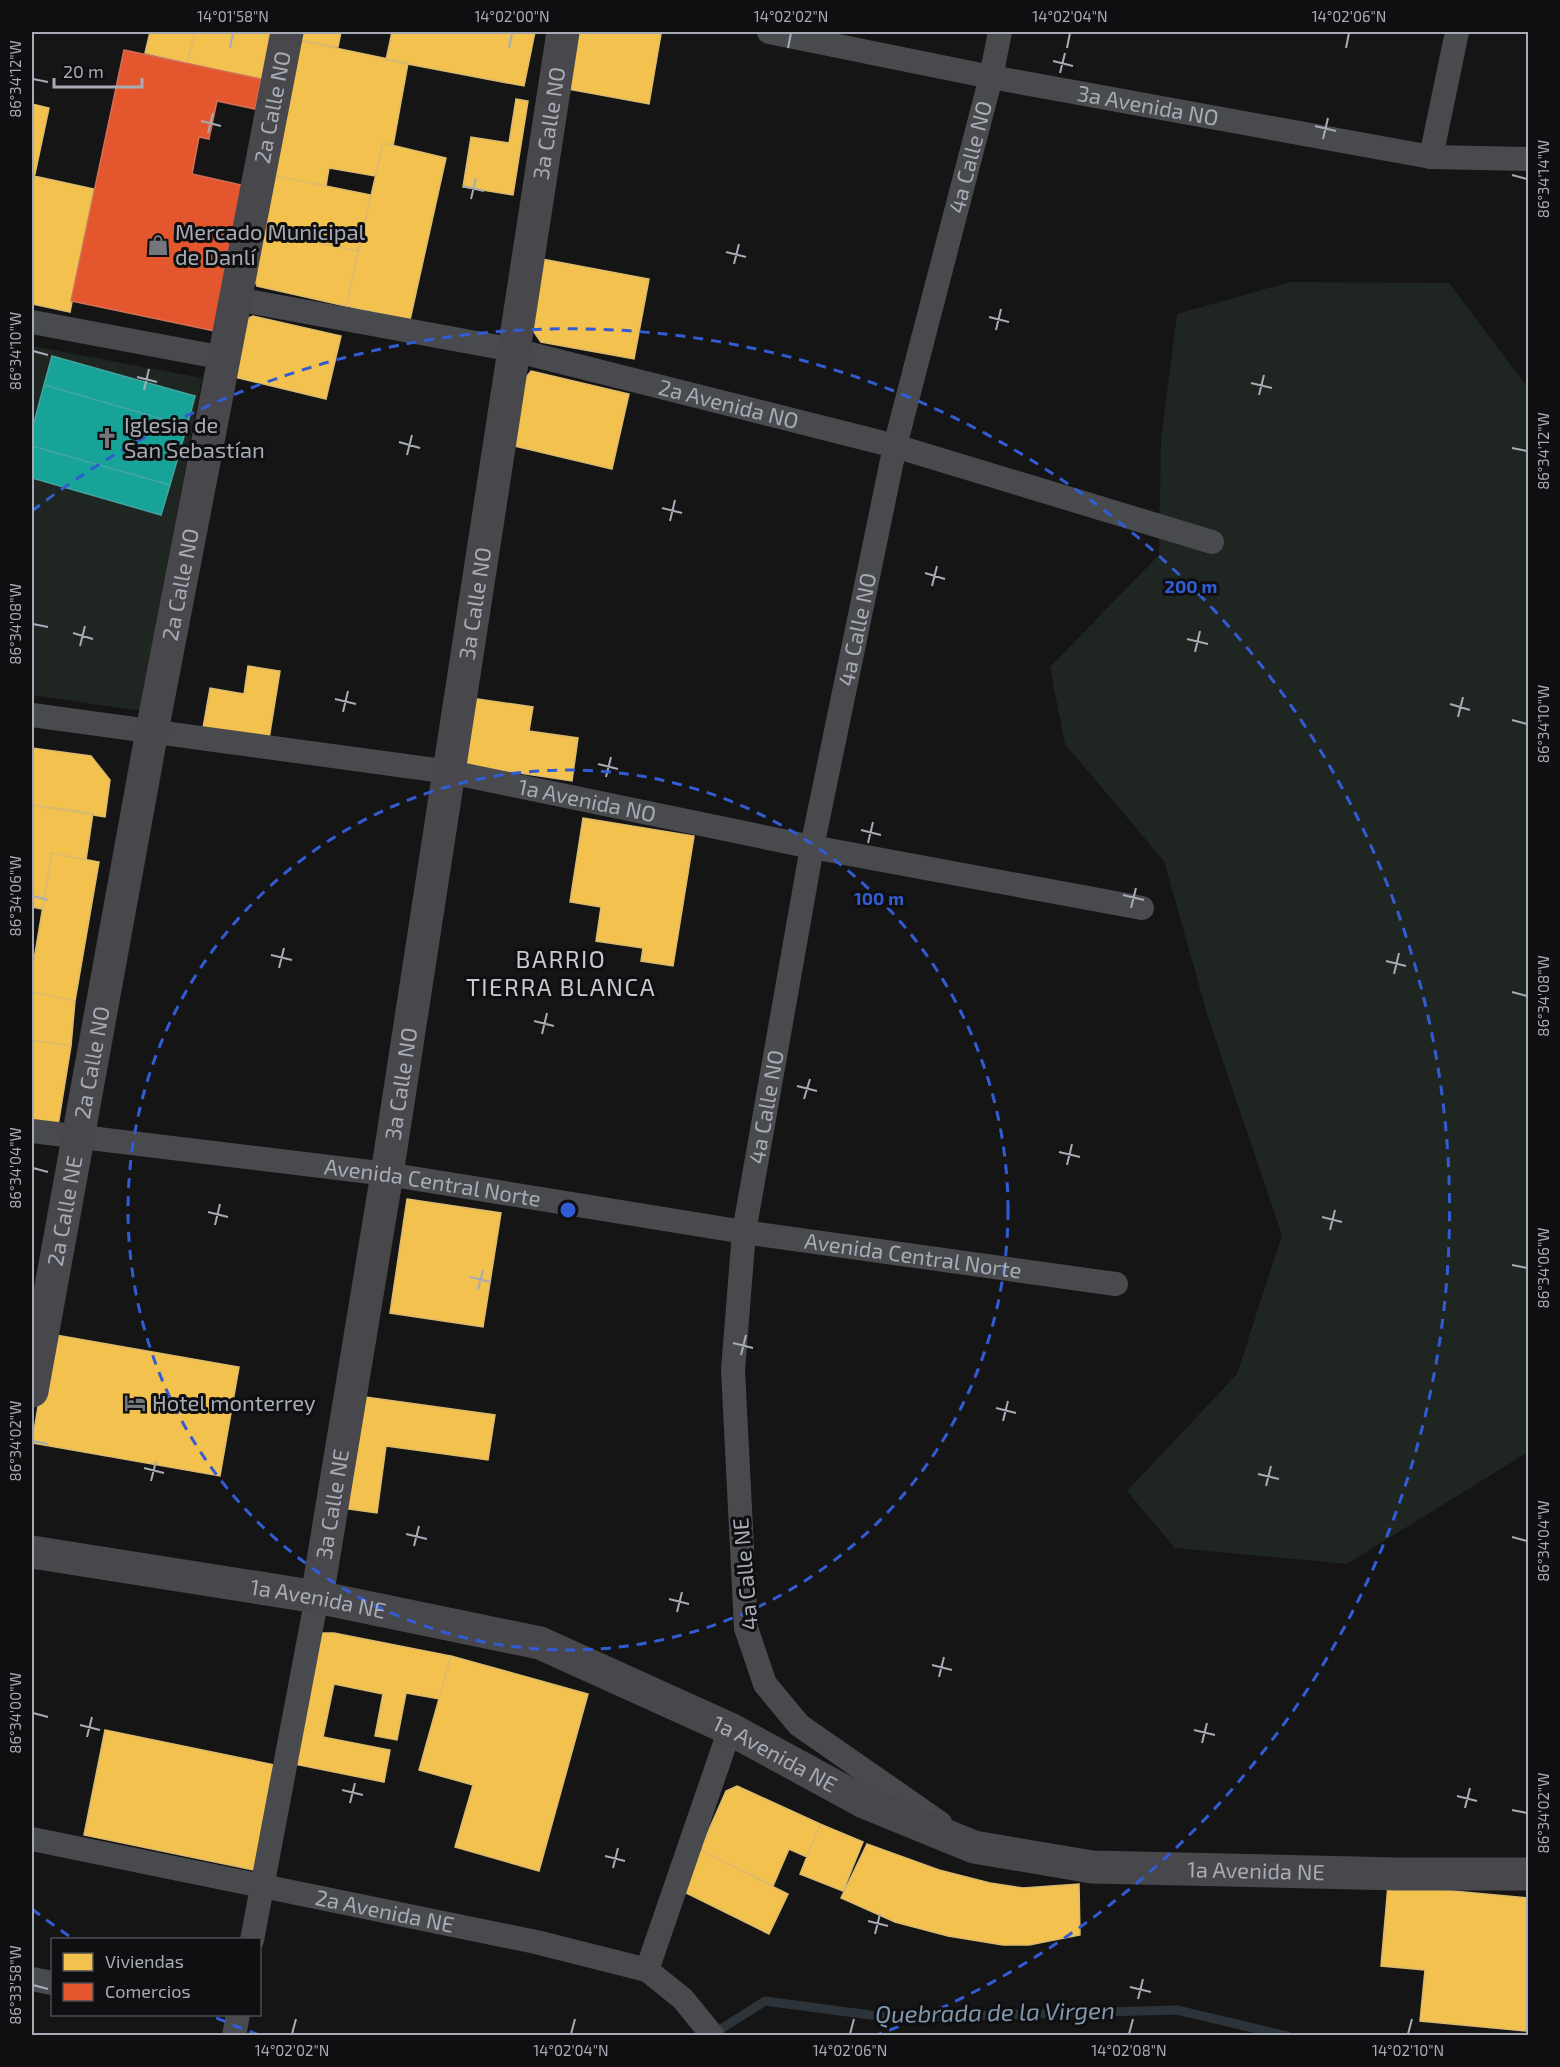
<svg xmlns="http://www.w3.org/2000/svg" width="1560" height="2067" font-family="'Exo 2',sans-serif">
	<rect width="100%" height="100%" fill="#151515"/>
	<path fill="#1f2520" d="M1290,282l159,1 79,105v1064l-181,112 -172,-16 -48,-57 110,-117 45,-139 -74,-218 -44,-156 -99,-117 -15,-77 109,-112 2,-115 16,-126z
		M32,346l170,32 -62,333 -108,-16z"/>
	<path fill="#f2c14e" stroke="#dcba6d" stroke-width="1.5" d="M150,32h45l-8,31 -42,-10z
		M195,32h76l-10,47 -74,-16z
		M294,32h47l-3,15 -46,-8z
		M392,32h143l-11,54 -138,-26z
		M573,32h75l13,2 -12,70 -87,-16z
		M292,39l116,24 -15,83 -10,-3 -8,33 -46,-8 -3,18 -60,-12z
		M516,99l12,2 -15,94 -50,-8 8,-50 38,6z
		M32,104l17,4 -17,80z
		M383,143l63,15 -36,162 -64,-14z
		M266,174l105,21 -13,56 -103,-21z
		M34,176l60,13 -24,123 -38,-8v-116z
		M255,230l103,21 -12,55 -89,-20 -9,-20z
		M542,259l107,20 -15,80 -93,-17 -12,-17z
		M253,316l88,20 -15,63 -100,-24 20,-56z
		M531,371l98,23 -17,75 -106,-25 13,-58z
		M248,666l32,5 -11,68 -66,-11 7,-40 34,6z
		M471,698l62,9 -4,24 49,7 -6,43 -111,-17z
		M32,748l59,8 19,24 -5,37 -73,-12z
		M32,805l61,8 -7,47 -34,-7 -10,56 -10,-2z
		M583,818l111,18 -21,130 -32,-5 2,-13 -47,-7 5,-34 -31,-5z
		M52,853l47,9 -24,139 -43,-9v-21z
		M32,992l43,9 -4,45 -39,-6z
		M32,1040l39,6 -13,80 -26,-4z
		M407,1199l94,14 -18,114 -93,-14z
		M50,1334l189,33 -19,109 -188,-33z
		M358,1396l137,19 -7,45 -102,-14 -9,67 -35,-5z
		M322,1633h12l117,23 -12,43 -33,-6 -9,47 -22,-4 8,-42 -49,-10 -11,53 67,13 -6,32 -95,-19z
		M451,1656l137,38 -49,177 -84,-24 18,-62 -54,-15z
		M105,1730l170,35 -21,105 -170,-35z
		M737,1786l83,38 -13,33 -18,-8 -16,37 -73,-36 26,-59z
		M820,1824l43,18 -20,49 -43,-17z
		M867,1844l72,26 51,13 33,5 56,-4 1,51 -51,10h-26l-55,-9 -53,-14 -54,-24z
		M700,1850l88,44 -19,40 -89,-44z
		M1388,1885l140,13v107l-2,26 -106,-10 5,-51 -44,-4z"/>
	<path fill="#e4572e" stroke="#d27056" stroke-width="1.5" d="M124,50l137,29 -6,30 -38,-8 -8,38 -10,-2 -7,37 54,12 -31,145 -144,-30z"/>
	<path fill="#17a398" stroke="#42a5a1" stroke-width="1.5" d="M52,356l143,40 -8,30 -143,-41z
		M44,385l143,41 -17,59 -138,-39v-16z
		M32,446l138,39 -9,30 -129,-37z"/>
	<g fill="none" stroke-linecap="round" stroke-linejoin="round">
		<path stroke="#2d3439" stroke-width="9" d="M713,2034l52,-33 128,17 284,-8 110,26"/>
		<g stroke="#494a4e" stroke-width="24">
			<path id="s1" d="M769,32l222,45 440,80 97,2"/>
			<path d="M1431,157l26,-125"/>
			<path id="s2" d="M236,299l278,51 381,96 317,96"/>
			<path d="M32,322l192,36"/>
			<path id="s3" d="M32,715l418,57 362,75 330,61"/>
			<path id="s4" d="M32,1131l355,43 357,58 372,52"/>
			<path id="s5" d="M940,1823l-141,-98 -34,-41 -19,-56 -13,-258 11,-138 68,-385 83,-401 96,-369 9,-45"/>
			<path id="s6" d="M32,1839l504,103 111,28 36,29 30,37"/>
			<path d="M252,1940l65,-343"/>
			<path d="M647,1970l83,-241"/>
			<path d="M32,1979l20,4"/>
			<path d="M234,2036l4,-22"/>
		</g>
		<g stroke="#48484c" stroke-width="33">
			<path id="s7" d="M32,1391l120,-660 135,-699"/>
			<path id="s8" d="M32,1552l285,45 223,46 190,86 134,73 110,45 118,20 306,7h130"/>
			<path id="s9" d="M317,1597l70,-423 176,-1142"/>
		</g>
	</g>
	<path fill="none" stroke="#a7abb5" stroke-width="2" d="M230,48l3,-15M509,48l3,-15M788,48l3,-15M1067,48l3,-15M1346,48l3,-15M1053,61l20,5M1060,73l5,-20M33,79l15,3M201,121l20,5M1315,126l21,5M208,133l5,-20M1323,139l5,-21M1512,175l15,4M463,186l21,5M471,199l5,-21M726,252l20,5M734,264l5,-20M989,317l20,5M996,330l5,-21M33,351l15,4M137,377l20,5M1251,383l21,5M144,390l5,-21M1259,395l5,-20M399,442l21,6M1512,448l15,3M407,455l5,-20M662,508l20,5M670,521l5,-21M925,573l20,6M932,586l5,-20M33,624l15,3M73,633l20,6M1187,639l21,5M80,646l5,-20M1195,652l5,-21M335,699l21,5M1450,704l20,6M343,712l5,-21M1458,717l5,-20M1512,720l15,4M598,764l20,5M606,777l5,-20M861,830l20,5M868,843l5,-21M1123,895l21,5M33,896l15,4M1131,908l5,-20M271,955l21,5M1386,961l20,5M279,968l5,-20M1394,974l5,-21M1512,992l15,4M534,1021l20,5M542,1034l5,-21M797,1086l20,5M804,1099l6,-20M1059,1152l21,5M1067,1165l5,-21M33,1168l15,4M208,1212l20,5M1322,1217l20,5M215,1225l5,-21M1330,1230l5,-20M1512,1265l15,3M470,1277l21,5M478,1290l5,-20M733,1343l20,5M741,1355l5,-20M996,1408l20,5M1003,1421l5,-20M33,1441l15,3M144,1468l20,5M1258,1474l21,5M151,1481l5,-20M1266,1486l5,-20M406,1534l21,5M1512,1537l15,4M414,1546l5,-20M669,1599l20,5M677,1612l5,-20M932,1665l20,5M939,1677l5,-20M33,1713l15,4M80,1725l20,5M1194,1730l21,5M87,1737l5,-20M1202,1743l5,-20M342,1790l21,5M1457,1796l20,5M350,1803l5,-20M1465,1808l5,-20M1512,1810l15,3M605,1856l20,5M613,1868l5,-20M868,1921l20,5M875,1934l5,-20M33,1985l15,4M1130,1987l21,5M1138,1999l5,-20M292,2034l4,-15M571,2034l4,-15M850,2034l4,-15M1129,2034l4,-15M1408,2034l4,-15"/>
	<g fill="none" stroke="#325cd3" stroke-width="3" stroke-dasharray="10 8">
		<circle cx="568" cy="1210" r="440"/>
		<path d="M259 2035A881 881 0 0 1 210 2015M69 1936A881 881 0 0 1 32 1909M32 511A881 881 0 1 1 877 2035"/>
	</g>
	<defs>
		<symbol id="shop-bare" viewBox="-9 -9 18 18"><path d="M-5-2.5h2.3a2.7 3.5 0 0 1 5.4 0H5L5.5 6h-11ZM-1.5-2.5h3a1.5 2.3 0 0 0-3 0Z" fill="#74767d" stroke="#0f0f11" stroke-width="2.5" paint-order="stroke"/></symbol>
		<symbol id="church-bare" viewBox="-9 -9 18 18"><path d="M-1.2-6h2.4v3.5h3.3v2.4h-3.3V6h-2.4V-.1h-3.3v-2.4h3.3Z" fill="#74767d" stroke="#0f0f11" stroke-width="2.5" paint-order="stroke"/></symbol>
		<symbol id="hotel-bare" viewBox="-9 -9 18 18"><path d="M-6-4.5h1.5V1H6V5H4.5V3h-9V5H-6ZM-4 0a1.8 1.8 0 1 1 3.6 0ZM.5 0V-2.5h3Q6-2.5 6 0Z" fill="#74767d" stroke="#0f0f11" stroke-width="2.5" paint-order="stroke"/></symbol>
	</defs>
	<g fill-rule="evenodd">
		<use href="#shop-bare" x="143" y="230" width="30" height="30"/>
		<use href="#church-bare" x="92" y="423" width="30" height="30"/>
		<use href="#hotel-bare" x="120" y="1388" width="30" height="30"/>
	</g>
	<g text-anchor="middle" stroke-width="6" stroke-linejoin="round" paint-order="stroke">
		<g font-size="22" fill="#a7abb5" stroke="#0f0f11">
			<text dy="8" stroke="none"><textPath href="#s7" startOffset="1306">2a Calle NO</textPath></text>
			<text dy="8" stroke="none"><textPath href="#s1" startOffset="386">3a Avenida NO</textPath></text>
			<text dy="8" stroke="none"><textPath href="#s9" startOffset="1492">3a Calle NO</textPath></text>
			<text dy="8" stroke="none"><textPath href="#s5" startOffset="1780">4a Calle NO</textPath></text>
			<text dy="8" stroke="none"><textPath href="#s2" startOffset="504">2a Avenida NO</textPath></text>
			<text dy="8" stroke="none"><textPath href="#s7" startOffset="820">2a Calle NO</textPath></text>
			<text dy="8" stroke="none"><textPath href="#s9" startOffset="1006">3a Calle NO</textPath></text>
			<text dy="8" stroke="none"><textPath href="#s5" startOffset="1294">4a Calle NO</textPath></text>
			<text dy="8" stroke="none"><textPath href="#s3" startOffset="562">1a Avenida NO</textPath></text>
			<text dy="8" stroke="none"><textPath href="#s7" startOffset="334">2a Calle NO</textPath></text>
			<text dy="8" stroke="none"><textPath href="#s9" startOffset="520">3a Calle NO</textPath></text>
			<text dy="8" stroke="none"><textPath href="#s5" startOffset="808">4a Calle NO</textPath></text>
			<text dy="8" stroke="none"><textPath href="#s4" startOffset="404">Avenida Central Norte</textPath></text>
			<text dy="8" stroke="none"><textPath href="#s7" startOffset="183">2a Calle NE</textPath></text>
			<text dy="8" stroke="none"><textPath href="#s4" startOffset="890">Avenida Central Norte</textPath></text>
			<text dy="8" stroke="none"><textPath href="#s9" startOffset="94">3a Calle NE</textPath></text>
			<text transform="translate(745 1574) rotate(-95)" y="8">4a Calle NE</text>
			<text dy="8" stroke="none"><textPath href="#s8" startOffset="290">1a Avenida NE</textPath></text>
			<text dy="8" stroke="none"><textPath href="#s8" startOffset="776">1a Avenida NE</textPath></text>
			<text dy="8" stroke="none"><textPath href="#s8" startOffset="1280">1a Avenida NE</textPath></text>
			<text dy="8" stroke="none"><textPath href="#s6" startOffset="360">2a Avenida NE</textPath></text>
		</g>
		<g font-size="22" fill="#a7abb5" stroke="#0f0f11" text-anchor="start">
			<text x="175" y="240">Mercado Municipal<tspan x="175" dy="25">de Danlí</tspan></text>
			<text x="124" y="433">Iglesia de<tspan x="124" dy="25">San Sebastían</tspan></text>
			<text x="152" y="1411">Hotel monterrey</text>
		</g>
		<g font-size="24" letter-spacing="1.5" fill="#c8cad1" stroke="#0f0f11">
			<text x="561" y="968">BARRIO<tspan x="561" dy="28">TIERRA BLANCA</tspan></text>
		</g>
		<g font-size="24" font-style="italic" fill="#8198ad" stroke="#0f0f11">
			<text transform="translate(995 2013) rotate(-1)" y="8">Quebrada de la Virgen</text>
		</g>
	</g>
	<circle cx="568" cy="1210" r="9" fill="#325cd3" stroke="#0f0f11" stroke-width="3"/>
	<g font-size="18" text-anchor="middle" font-weight="bold" fill="#325cd3" stroke="#0f0f11" stroke-width="6" stroke-linejoin="round" paint-order="stroke">
		<text x="1191" y="593">200 m</text>
		<text x="879" y="905">100 m</text>
	</g>
	<rect width="1560" height="2067" fill="none" stroke="#0f0f11" stroke-width="66"/>
	<rect x="51" y="1938" width="210" height="78" fill="#0f0f11" stroke="#4c4d53" stroke-width="1.5"/>
	<rect x="63" y="1953" width="30" height="18" fill="#f2c14e" stroke="#4c4d53" stroke-width="1.5"/>
	<text x="105" y="1968" font-size="18" fill="#a7abb5">Viviendas</text>
	<rect x="63" y="1983" width="30" height="18" fill="#e4572e" stroke="#4c4d53" stroke-width="1.5"/>
	<text x="105" y="1998" font-size="18" fill="#a7abb5">Comercios</text>
	<path d="M54 78v9h88v-9" fill="none" stroke="#a7abb5" stroke-width="3"/>
	<text x="63" y="78" font-size="18" fill="#a7abb5" stroke="#0f0f11" stroke-width="4.5" paint-order="stroke">20 m</text>
	<rect x="33" y="33" width="1494" height="2001" fill="none" stroke="#a7abb5" stroke-width="2"/>
	<g font-size="15" text-anchor="middle" fill="#a7abb5">
		<text x="233" y="22">14°01'58"N</text>
		<text x="512" y="22">14°02'00"N</text>
		<text x="791" y="22">14°02'02"N</text>
		<text x="1070" y="22">14°02'04"N</text>
		<text x="1349" y="22">14°02'06"N</text>
		<text transform="translate(16 79) rotate(-90)" y="5">86°34'12"W</text>
		<text transform="translate(1544 179) rotate(-90)" y="5">86°34'14"W</text>
		<text transform="translate(16 351) rotate(-90)" y="5">86°34'10"W</text>
		<text transform="translate(1544 451) rotate(-90)" y="5">86°34'12"W</text>
		<text transform="translate(16 624) rotate(-90)" y="5">86°34'08"W</text>
		<text transform="translate(1544 724) rotate(-90)" y="5">86°34'10"W</text>
		<text transform="translate(16 896) rotate(-90)" y="5">86°34'06"W</text>
		<text transform="translate(1544 996) rotate(-90)" y="5">86°34'08"W</text>
		<text transform="translate(16 1168) rotate(-90)" y="5">86°34'04"W</text>
		<text transform="translate(1544 1268) rotate(-90)" y="5">86°34'06"W</text>
		<text transform="translate(16 1441) rotate(-90)" y="5">86°34'02"W</text>
		<text transform="translate(1544 1541) rotate(-90)" y="5">86°34'04"W</text>
		<text transform="translate(16 1713) rotate(-90)" y="5">86°34'00"W</text>
		<text transform="translate(1544 1813) rotate(-90)" y="5">86°34'02"W</text>
		<text transform="translate(16 1985) rotate(-90)" y="5">86°33'58"W</text>
		<text x="292" y="2056">14°02'02"N</text>
		<text x="571" y="2056">14°02'04"N</text>
		<text x="850" y="2056">14°02'06"N</text>
		<text x="1129" y="2056">14°02'08"N</text>
		<text x="1408" y="2056">14°02'10"N</text>
	</g>
</svg>
